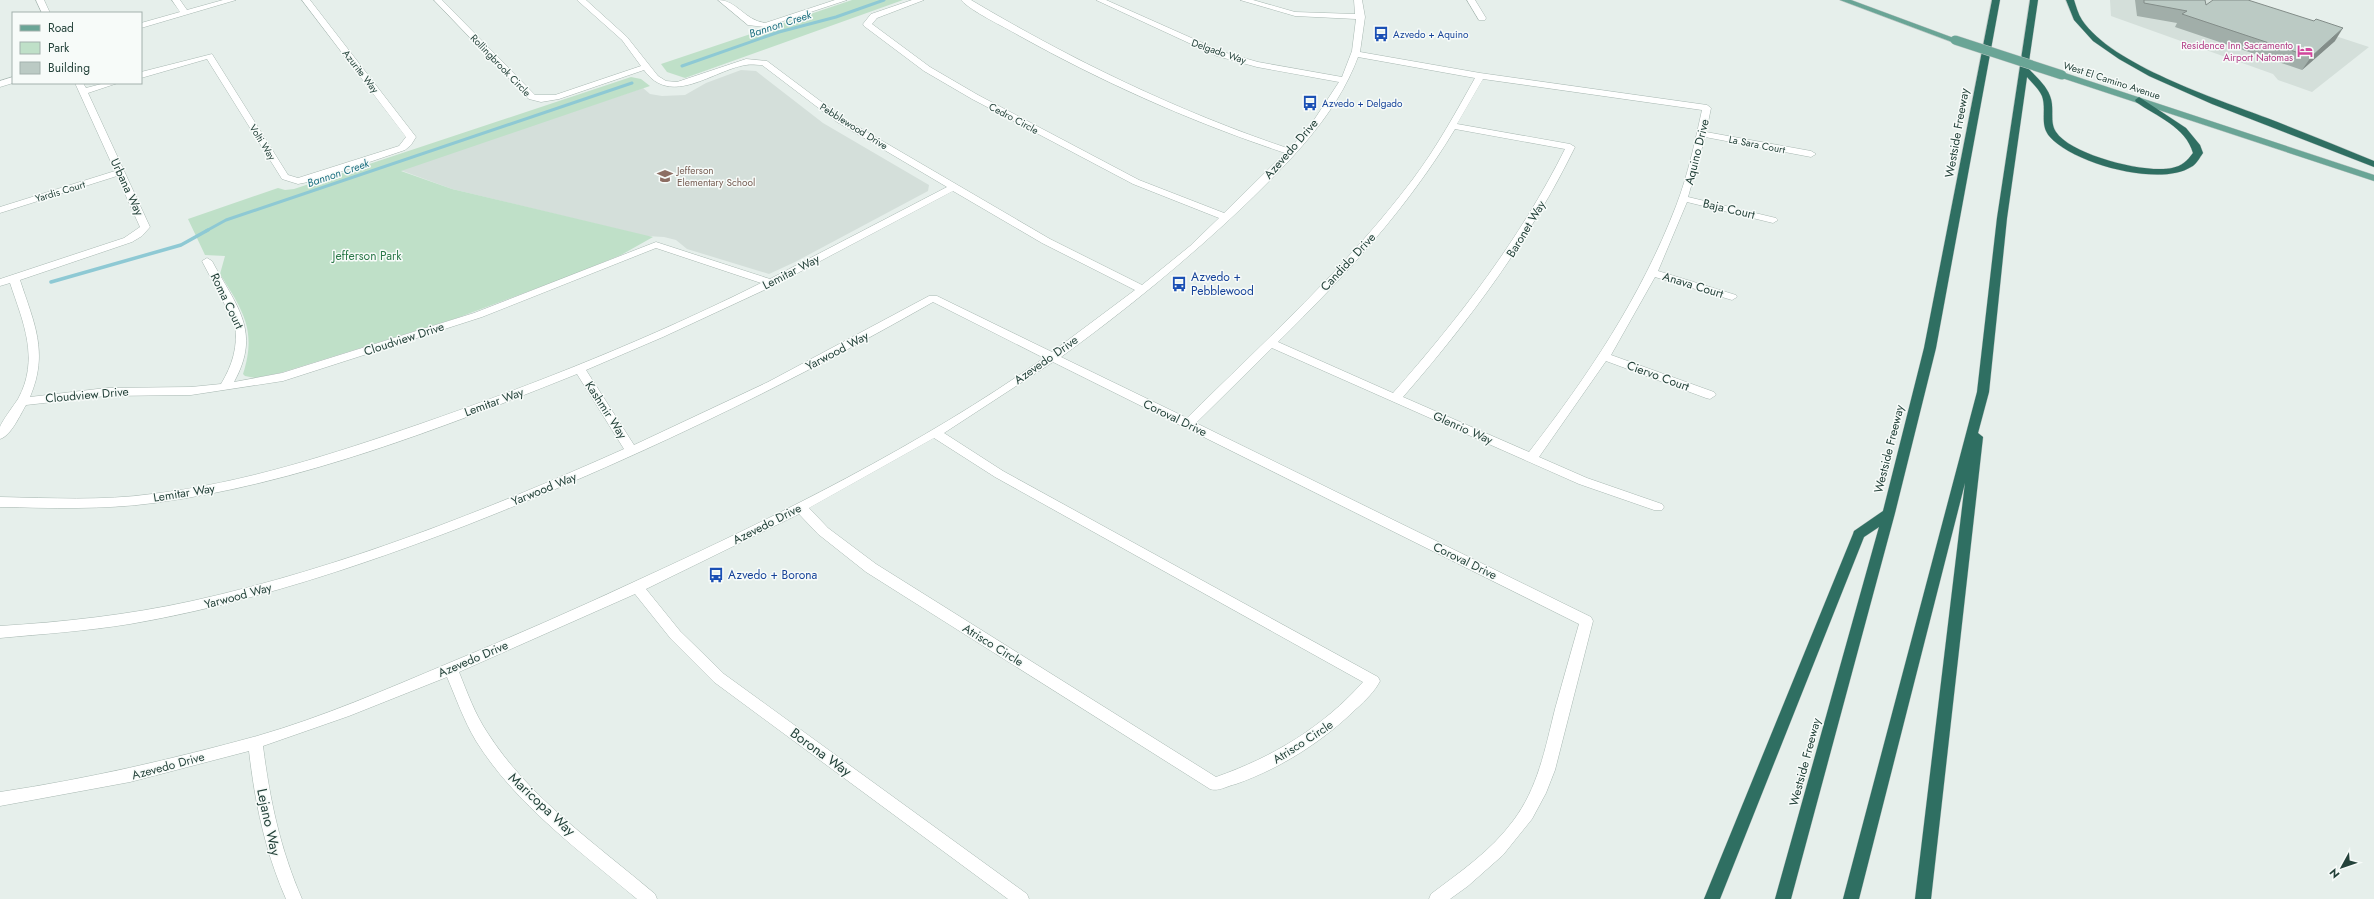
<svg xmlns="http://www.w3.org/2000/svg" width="2374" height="899" font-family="Jost,sans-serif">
	<rect width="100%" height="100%" fill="#e6efeb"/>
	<path fill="#d4dfda" d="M2110,0h116l143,47 -57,45 -34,-12 -5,-6 -162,-58z
		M741,70l15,1 67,52 106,62 -1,6 -133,71 -26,12 -82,-25 -11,-9 -12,-3 -18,-1 -194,-47 -52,-19 243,-82 7,6 12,2 23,-1 21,-12z"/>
	<path fill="#bfe0c8" d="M852,0h51l-218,78 -18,-6 -6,-8z
		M631,77l10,2 9,7 -249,85 51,18 201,48 -32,18 -54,22 -110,41 -177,55 -25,5 -10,-2 -2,-2c14,-44 0,-63 -23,-100l5,-18 -20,-1 -17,-36 90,-31 7,2 9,-1z"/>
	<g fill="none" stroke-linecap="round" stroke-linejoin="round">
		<path stroke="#8ec9d4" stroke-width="3" d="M682,66l97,-34 57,-15 48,-17
			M206,231l20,-11 406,-137"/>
		<path stroke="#8ec9d4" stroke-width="3.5" d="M51,282l130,-37 27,-15"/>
		<defs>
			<path id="minor" d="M36,0h8l6,13h-8z
				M172,0h8l7,10 36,-10h13l-95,28v-5l39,-11z
				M302,0h8l106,137 -5,8 -6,5 -92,31 -15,3 -16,-5 -75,-120 -66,19v-6l71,-18 76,121 10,3 101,-32 7,-9z
				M434,0h8l93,95h20l86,-29 -19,-26 -45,-40h9l41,37 31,39 8,5 11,1 69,-23 21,2 76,57 207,121 92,46 48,-39 29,-28 -86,-34 -161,-85 -48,-28 -60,-45 -1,-2 8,-10 41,-14h12l-47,18 -5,6 58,43 48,28 161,85 85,33 61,-60c-93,-31 -181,-70 -267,-118 -15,-9 -46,-23 -57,-35h10c101,60 206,111 319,149l24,-29 25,-38 -82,-15 -40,-11 -121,-56h10l117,52 35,10 84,15 10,-26 4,-32 -61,-3 -55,-16h13l42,12 60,2 -1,-14h8l3,17 -5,35 120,21 227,32 4,3 -5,24 105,19 5,3 -5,3 -106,-20 -17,60 88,21 2,2 -5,3 -86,-21 -29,69 78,24 1,2 -5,3 -77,-23 -44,78 103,37 2,3 -6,4 -4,-1 -100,-37 -67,96 48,21 75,26 2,3 -2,3h-8l-75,-26 -307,-136 -76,75 395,194 2,4 -38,149 -9,23 -14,26 -29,36 -35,31 -18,13h-21l2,-5c29,-22 60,-43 82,-73 25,-33 32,-72 42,-112 8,-29 16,-57 24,-85l-526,-262 -109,71 59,38 375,206 2,4c-5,10 -15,20 -24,28 -34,33 -75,59 -120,75 -9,2 -18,8 -26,5l-344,-217 -48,-38 -19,-20 -153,75 34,42 44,43 303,220 2,5h-21l-294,-217 -43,-43 -36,-45 -176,78c8,20 16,42 28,60 42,66 109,112 168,162l2,5h-20c-57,-48 -121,-94 -161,-158 -12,-20 -20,-43 -29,-64l-98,39 -86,30c7,55 17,102 39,153h-16c-21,-48 -31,-96 -37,-148l-119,31 -130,24v-14c87,-13 173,-33 257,-56 66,-19 130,-47 192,-73 63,-26 127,-54 189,-83 138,-63 283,-135 406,-222l-111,-56c-151,86 -305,160 -466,223 -109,42 -221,79 -337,99 -43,7 -87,10 -130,14v-12c64,-4 128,-11 192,-25 149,-33 293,-90 432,-152l-47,-75c-135,54 -279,110 -423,129 -51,7 -103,5 -154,4v-10c51,1 102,4 152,-3 92,-11 181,-40 268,-70 116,-40 231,-86 341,-141l-105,-35 -174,69 -199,64 -92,14 -85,1 -80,9c-6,10 -15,31 -26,34 0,-3 0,-9 0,-12 2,-6 14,-22 18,-28 22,-40 5,-77 -8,-116l-10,3v-7l124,-41 16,-11 -23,-51 -117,37v-6l115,-36 -40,-88h8l3,5 19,-5h13l-30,10 62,134 -8,9 -10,6 -112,38c14,43 29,72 10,117l76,-9 85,-1 30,-3c12,-20 17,-38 14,-60l-33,-63 5,-3 5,3c24,45 50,70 22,121l48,-9 192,-60 182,-71 114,37 177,-92 -110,-65 -75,-57c-5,0 -11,-1 -16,0 -33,5 -75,43 -102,5l-85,29 -18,3 -12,-3zM1358,57l117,21c-19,34 -38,69 -62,101 -66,88 -148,162 -226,239l-126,-61c65,-47 127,-98 184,-152 45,-44 91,-89 113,-148zM1483,79l219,31c-7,32 -14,65 -26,96 -35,91 -88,170 -147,246l-126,-55c67,-77 127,-158 172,-250l-5,-3 -113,-20zM1455,129l110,20c-45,90 -105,168 -172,244l-115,-51c66,-65 129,-133 177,-213zM953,191l89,52 93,47 -83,62 -115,-56h-8l-161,86 -134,63 -48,-75 77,-33 112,-52zM934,438l61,39 368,205c-40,45 -90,75 -147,95l-340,-213 -48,-36 -19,-20z
				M718,0c19,0 26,20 47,23l70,-23h12l-82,27 -17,-2z
				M1467,0h8l11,18 -1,2h-6z
				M13,77v6l-13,4v-6z"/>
			<path id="major" d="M1840,0h11l108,40 -7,2z
				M2059,73h6l309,102v6l-315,-104z"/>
			<path id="highway" d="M1992,0h8l-64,348 -41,165 -104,386h-16l104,-372 -15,10 -144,362h-16l149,-365 1,-3 29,-20 41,-163z
				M2030,0h8l-10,68c8,9 18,17 22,28 5,12 -1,26 6,36 15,23 90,42 116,36 10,-2 15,-7 21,-15 -7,-26 -37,-37 -57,-51l-1,-2 4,-3 47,31 14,17 3,8c-3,4 -7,12 -12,14 -31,20 -117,-3 -141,-30 -11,-12 -3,-27 -8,-41 -3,-7 -10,-13 -15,-19l-20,141 -18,174 -11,41 5,4 -52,462h-16l50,-416 -106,416h-16l134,-507 20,-174z
				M2066,0h8c2,6 4,14 8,20 30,45 135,79 185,98 36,14 71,28 107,43v6l-162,-63 -63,-28 -30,-17 -26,-18 -19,-21z"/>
		</defs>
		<use href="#minor" stroke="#a8b8b2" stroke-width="1"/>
		<use href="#major" stroke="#c2cac8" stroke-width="1"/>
		<use href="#highway" stroke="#c2cac8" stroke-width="1"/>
		<use href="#minor" fill="#fff" fill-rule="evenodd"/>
		<use href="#major" fill="#6aa596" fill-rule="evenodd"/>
		<use href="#highway" fill="#2f6f62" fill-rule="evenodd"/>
		<defs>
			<path id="major-bridge" d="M1955,40l107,35"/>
		</defs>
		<use href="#major-bridge" stroke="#c2cac8" stroke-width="10" stroke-linecap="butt"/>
		<use href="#major-bridge" stroke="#6aa596" stroke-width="9"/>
	</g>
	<path fill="#a1aea9" d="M2135,0h70l1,5 129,36 -33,29 -127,-43 2,-4 -40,-7z"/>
	<path fill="#838d89" d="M2343,28l-8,13 -33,29 9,-13z"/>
	<path fill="#bbcac4" stroke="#838d89" d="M2144,0h61l1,5 7,-5h35l66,21 2,-2 27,9 -32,29 -129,-43 5,-3 -43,-8z"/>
	<defs>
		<symbol id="bus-bare" viewBox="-9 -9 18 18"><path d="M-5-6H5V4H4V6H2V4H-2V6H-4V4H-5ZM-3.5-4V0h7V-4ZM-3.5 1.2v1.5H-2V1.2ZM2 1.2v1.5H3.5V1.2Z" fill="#1a4fb4" stroke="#f7fbf9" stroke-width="2.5" paint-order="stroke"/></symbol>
		<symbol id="hotel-bare" viewBox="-9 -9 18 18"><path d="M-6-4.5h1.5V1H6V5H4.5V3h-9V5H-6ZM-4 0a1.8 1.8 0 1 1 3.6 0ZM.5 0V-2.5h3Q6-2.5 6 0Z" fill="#d1479c" stroke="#f7fbf9" stroke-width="2.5" paint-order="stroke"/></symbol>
		<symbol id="school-bare" viewBox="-9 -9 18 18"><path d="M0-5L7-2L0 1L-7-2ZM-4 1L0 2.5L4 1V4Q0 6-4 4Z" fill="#8d6e63" stroke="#f7fbf9" stroke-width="2.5" paint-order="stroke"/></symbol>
	</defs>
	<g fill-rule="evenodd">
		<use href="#bus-bare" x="1370" y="23" width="22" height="22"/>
		<use href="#hotel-bare" x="2294" y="40" width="22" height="22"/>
		<use href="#bus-bare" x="1299" y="92" width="22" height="22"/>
		<use href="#school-bare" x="654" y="165" width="22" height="22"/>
		<use href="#bus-bare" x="1168" y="273" width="22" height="22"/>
		<use href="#bus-bare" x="705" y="564" width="22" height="22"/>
	</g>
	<g text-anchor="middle" stroke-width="3" stroke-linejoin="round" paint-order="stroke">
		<g font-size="10" fill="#164399" stroke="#f7fbf9" text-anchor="start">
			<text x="1393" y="38">Azvedo + Aquino</text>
			<text x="1322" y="107">Azvedo + Delgado</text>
		</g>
		<g font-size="10" fill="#b23c85" stroke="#f7fbf9" text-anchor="end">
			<text x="2293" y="49">Residence Inn Sacramento<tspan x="2293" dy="12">Airport Natomas</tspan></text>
		</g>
		<g font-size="10" fill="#24423a" stroke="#f7fbf9">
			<text transform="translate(1219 51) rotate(19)" y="4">Delgado Way</text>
			<text transform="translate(501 65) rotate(46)" y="4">Rollingbrook Circle</text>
			<text transform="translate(361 71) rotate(52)" y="4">Azurite Way</text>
			<text transform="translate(2112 80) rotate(18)" y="4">West El Camino Avenue</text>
			<text transform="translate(1014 118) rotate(28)" y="4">Cedro Circle</text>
			<text transform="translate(854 126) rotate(32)" y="4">Pebblewood Drive</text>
			<text transform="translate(263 142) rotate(58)" y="4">Volti Way</text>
			<text transform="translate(1757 144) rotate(11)" y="4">La Sara Court</text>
			<text transform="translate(60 191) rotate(-17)" y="4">Yardis Court</text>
		</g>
		<g font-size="10" fill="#785e54" stroke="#f7fbf9" text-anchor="start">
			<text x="677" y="174">Jefferson<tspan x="677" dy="12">Elementary School</tspan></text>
		</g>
		<g font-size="11" font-style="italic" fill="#1c6f80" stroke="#f7fbf9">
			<text transform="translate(780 24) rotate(-18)" y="4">Bannon Creek</text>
			<text transform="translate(338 173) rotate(-19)" y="4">Bannon Creek</text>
		</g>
		<g font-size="12" fill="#24423a" stroke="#f7fbf9">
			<text transform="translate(1957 133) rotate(-80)" y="4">Westside Freeway</text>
			<text transform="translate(1291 149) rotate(-49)" y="4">Azevedo Drive</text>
			<text transform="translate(1697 152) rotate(-76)" y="4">Aquino Drive</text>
			<text transform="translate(127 187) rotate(65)" y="4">Urbana Way</text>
			<text transform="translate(1729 209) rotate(13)" y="4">Baja Court</text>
			<text transform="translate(1526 229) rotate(-59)" y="4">Baronet Way</text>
			<text transform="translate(1348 262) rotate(-47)" y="4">Candido Drive</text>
			<text transform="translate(791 272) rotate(-27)" y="4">Lemitar Way</text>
			<text transform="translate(1693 285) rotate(17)" y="4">Anava Court</text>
			<text transform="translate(227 301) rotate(64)" y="4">Roma Court</text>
			<text transform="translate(404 339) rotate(-18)" y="4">Cloudview Drive</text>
			<text transform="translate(837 351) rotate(-28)" y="4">Yarwood Way</text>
			<text transform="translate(1046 360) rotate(-35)" y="4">Azevedo Drive</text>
			<text transform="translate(1658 376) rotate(20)" y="4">Ciervo Court</text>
			<text transform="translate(87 395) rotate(-5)" y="4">Cloudview Drive</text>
			<text transform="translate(494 402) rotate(-20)" y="4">Lemitar Way</text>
			<text transform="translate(606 410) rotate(57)" y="4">Kashmir Way</text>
			<text transform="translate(1175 418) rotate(26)" y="4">Coroval Drive</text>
			<text transform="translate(1463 428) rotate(24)" y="4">Glenrio Way</text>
			<text transform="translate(1889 449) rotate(-76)" y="4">Westside Freeway</text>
			<text transform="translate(544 489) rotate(-22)" y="4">Yarwood Way</text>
			<text transform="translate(184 493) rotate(-9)" y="4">Lemitar Way</text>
			<text transform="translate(767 524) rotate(-27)" y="4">Azevedo Drive</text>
			<text transform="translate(1465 561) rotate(26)" y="4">Coroval Drive</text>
			<text transform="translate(238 596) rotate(-15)" y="4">Yarwood Way</text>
			<text transform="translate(993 645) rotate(32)" y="4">Atrisco Circle</text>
			<text transform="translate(473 659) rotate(-23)" y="4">Azevedo Drive</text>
			<text transform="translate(1303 742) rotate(-33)" y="4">Atrisco Circle</text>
			<text transform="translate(1805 762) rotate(-75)" y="4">Westside Freeway</text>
			<text transform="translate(168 766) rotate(-15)" y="4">Azevedo Drive</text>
		</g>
		<g font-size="12" fill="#2d7a4b" stroke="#f7fbf9">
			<text x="367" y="260">Jefferson Park</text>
		</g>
		<g font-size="12" fill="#164399" stroke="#f7fbf9" text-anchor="start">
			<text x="1191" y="281">Azvedo +<tspan x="1191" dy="14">Pebblewood</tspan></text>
			<text x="728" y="579">Azvedo + Borona</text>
		</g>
		<g font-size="14" fill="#24423a" stroke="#f7fbf9">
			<text transform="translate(821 752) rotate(36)" y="5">Borona Way</text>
			<text transform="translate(542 804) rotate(43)" y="5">Maricopa Way</text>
			<text transform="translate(269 822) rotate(78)" y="5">Lejano Way</text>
		</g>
	</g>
	<rect x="12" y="12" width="130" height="72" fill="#f7fbf9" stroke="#a3b1ad"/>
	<rect x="20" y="25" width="20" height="6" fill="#6aa596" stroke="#a3b1ad"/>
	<text x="48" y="32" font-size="12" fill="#24423a">Road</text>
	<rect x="20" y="42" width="20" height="12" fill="#bfe0c8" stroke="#a3b1ad"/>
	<text x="48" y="52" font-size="12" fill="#24423a">Park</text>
	<rect x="20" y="62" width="20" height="12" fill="#bbcac4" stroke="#a3b1ad"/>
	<text x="48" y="72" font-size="12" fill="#24423a">Building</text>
	<g transform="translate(2342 867) rotate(230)" stroke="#f7fbf9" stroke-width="3" paint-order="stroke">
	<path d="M0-3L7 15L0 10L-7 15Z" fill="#24423a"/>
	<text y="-6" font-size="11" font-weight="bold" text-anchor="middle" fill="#24423a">N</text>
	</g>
</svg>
